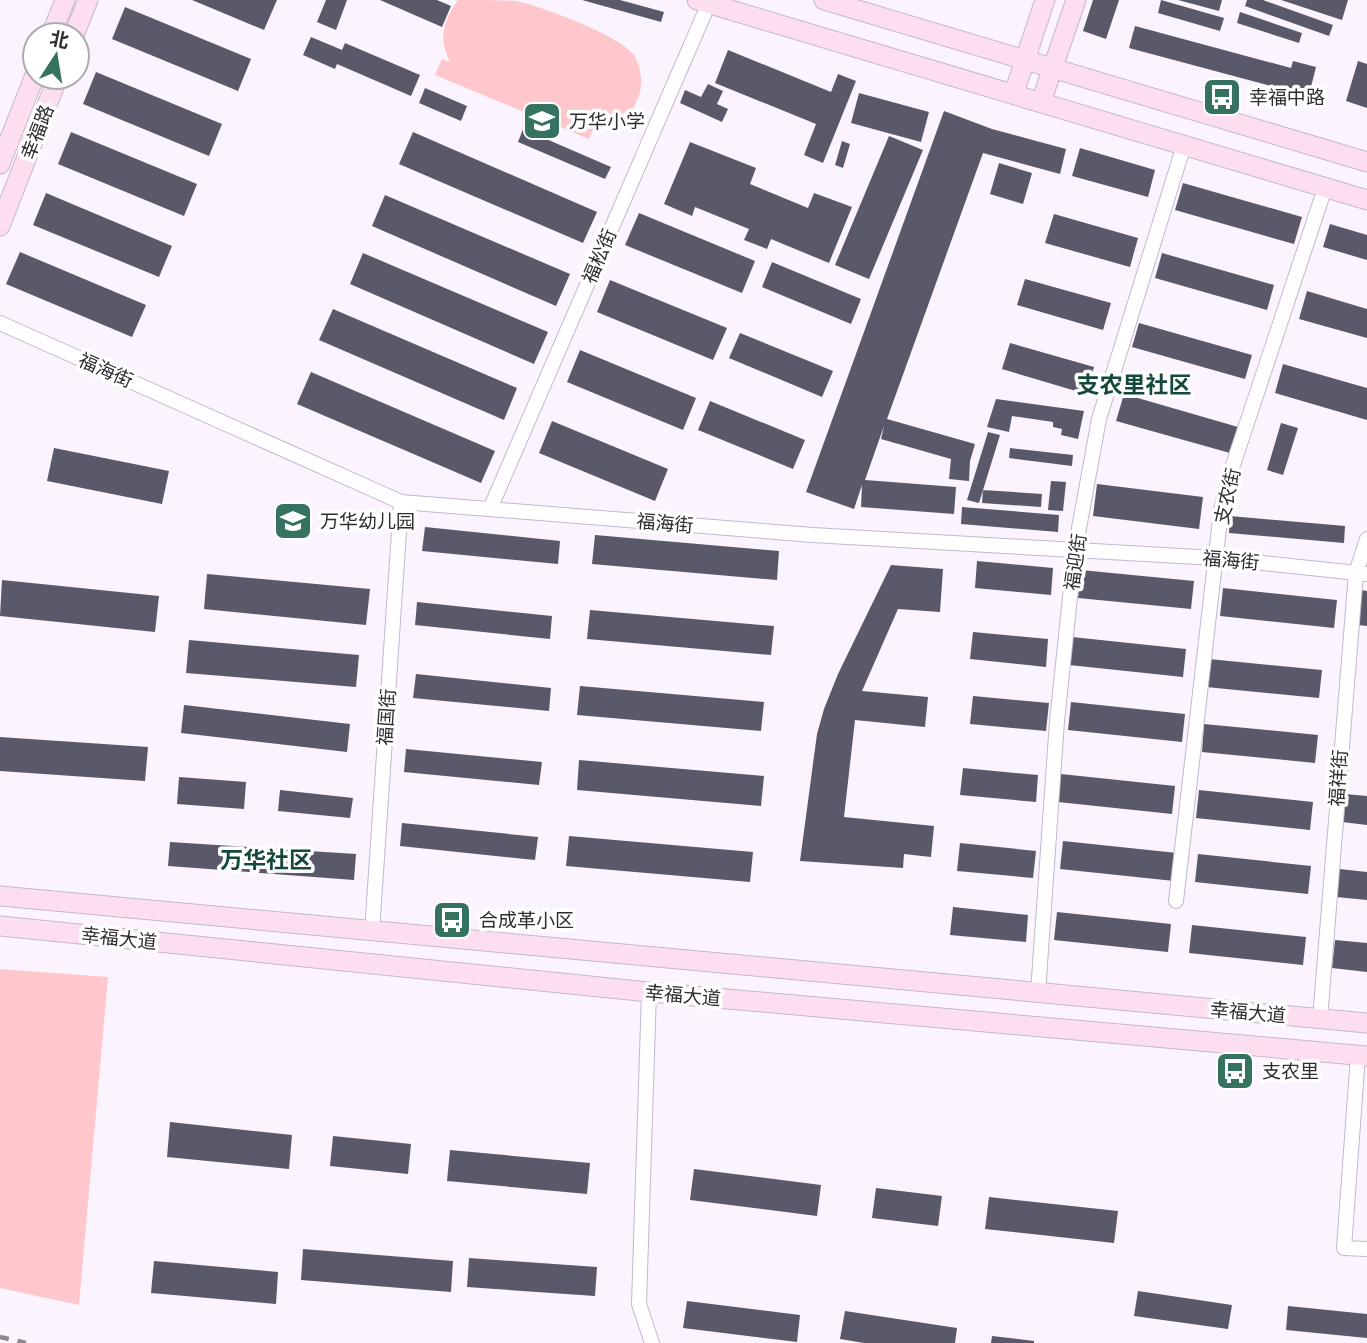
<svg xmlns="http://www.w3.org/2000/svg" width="1367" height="1343" font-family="'Source Sans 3','Noto Sans SC',sans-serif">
	<rect width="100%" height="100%" fill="#fbf4fe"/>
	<path fill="#fec7cb" d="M458,0c18,0 42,0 59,1 26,6 102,34 117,54 6,10 9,26 6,37 -8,26 -21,31 -47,37l-4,10 -154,-64 7,-16 8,3c-12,-23 -7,-41 8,-62z
		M0,969l108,8 -29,328 -79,-17z"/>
	<path fill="#5a596a" d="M192,0h85l-13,30z
		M326,0h21l-11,30 -19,-8z
		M380,0h57l14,6 -9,21z
		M582,0h38l44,12 -3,10z
		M1093,0h26l-13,39 -23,-8z
		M1161,0l63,18 -4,13 -62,-18z
		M1178,0h44l-3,11z
		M1247,0h16l70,25 -4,11 -84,-30z
		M1281,0h67l-6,20z
		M125,7l126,52 -13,32 -126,-52z
		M1240,12l62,21 -3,10 -62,-20z
		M1135,26l156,42 2,-7 23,6 -9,36 -23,-6 2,-7 -157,-42z
		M311,37l31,13 3,-7 75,32 -9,21 -74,-32 -2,5 -32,-14z
		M728,50l103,42 7,-18 18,7 -33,82 -19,-8 12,-31 -101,-41z
		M1358,61l9,3v44l-21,-7z
		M96,72l126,52 -13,32 -126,-52z
		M708,84l15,7 -6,13 11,5 -6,13 -42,-19 5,-13 16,7z
		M425,88l42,18 -6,15 -42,-18z
		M859,93l70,19 -8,30 -70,-19z
		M944,111l48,18 74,20 -6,25 -77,-21 -96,266 88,25 -5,17 -1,20 -20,-2 2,-20 -70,-20 3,-13 -19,54 91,7 -2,27 -93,-7 1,-22 -8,24 -48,-17z
		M523,129l88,38 -6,12 -87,-37z
		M71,132l126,52 -13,32 -126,-52z
		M413,132l184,80 -14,31 -184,-79z
		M889,136l34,14 -54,129 -34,-14z
		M842,141l8,3 -7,24 -8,-3z
		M690,142l66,26 -6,16 58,24 6,-15 38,14 -23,56 -58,-24 -4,10 -23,-9 5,-11 -54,-22 -3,9 -28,-12z
		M1080,148l75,22 -7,27 -76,-21z
		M999,163l33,10 -9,31 -33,-10z
		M1183,183l119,34 -8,27 -119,-34z
		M46,193l126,53 -13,31 -126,-52z
		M385,195l185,79 -14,32 -184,-80z
		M639,213l116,48 -13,32 -117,-48z
		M1054,214l84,24 -8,29 -85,-24z
		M1330,224l37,11v25l-44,-13z
		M20,252l126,53 -14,32 -126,-53z
		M363,253l185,79 -14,32 -184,-80z
		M1162,253l112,32 -7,25 -112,-32z
		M772,262l89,37 -10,25 -89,-37z
		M1025,279l86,24 -8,27 -86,-25z
		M610,280l117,48 -14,32 -116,-48z
		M1307,291l60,18v29l-68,-19z
		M333,309l184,79 -13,32 -185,-80z
		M1139,323l113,32 -7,24 -113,-32z
		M740,333l93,38 -11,26 -93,-39z
		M1010,343l84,24 -8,27 -84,-25z
		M580,350l116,48 -13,32 -116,-48z
		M1283,364l84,24v32l-92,-27z
		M311,372l184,79 -14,32 -184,-79z
		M1124,394l114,33 -8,26 -114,-32z
		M996,399l88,12 -6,28 -17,-4 1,-6 -9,-2v-5l-41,-6 -3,16 -22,-5z
		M710,401l95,39 -12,29 -95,-39z
		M552,421l116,48 -13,32 -116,-48z
		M1281,423l17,5 -15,47 -16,-5z
		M988,432l12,3 -21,68 -12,-3z
		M54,448l115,23 -7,33 -115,-23z
		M1010,448l63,7 -1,11 -63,-8z
		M1051,481l15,1 -3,29 -15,-1z
		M1097,484l106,13 -4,32 -106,-13z
		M983,490l59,4 -1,13 -59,-4z
		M962,507l97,8 -1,17 -97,-8z
		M1230,516l115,10 -1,17 -115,-10z
		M425,527l135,14 -2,23 -136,-13z
		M595,535l184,16 -2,29 -185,-16z
		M977,561l76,7 -2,27 -76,-7z
		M891,565l52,4 -3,43 -42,-3 -36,82 66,6 -3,30 -70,-7 -11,97 90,9 -3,31 -27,-3 -1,14 -103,-7 17,-127 7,-25 14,-35z
		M1081,570l113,11 -3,28 -113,-11z
		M207,574l163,15 -4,36 -162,-16z
		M2,580l157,16 -4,36 -155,-16z
		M1223,588l114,12 -3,28 -114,-12z
		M1361,590l6,1v35l-9,-1z
		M417,602l135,14 -2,23 -135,-14z
		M590,610l184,16 -3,29 -184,-16z
		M973,632l75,7 -2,28 -76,-8z
		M1072,637l114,12 -3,28 -114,-12z
		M189,640l170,15 -3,32 -170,-14z
		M1209,659l113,11 -3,28 -113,-11z
		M416,674l135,14 -2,23 -136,-13z
		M580,686l184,16 -3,29 -184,-16z
		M973,696l76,7 -3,28 -76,-7z
		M1071,702l114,12 -3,28 -114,-12z
		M184,705l166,19 -3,28 -166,-19z
		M1204,724l114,11 -3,28 -113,-11z
		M0,737l148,10 -3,34 -145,-10z
		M406,749l136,13 -3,23 -135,-13z
		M579,760l185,16 -3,30 -184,-16z
		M963,768l75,7 -2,27 -76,-7z
		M1061,774l114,12 -3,28 -114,-12z
		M179,777l67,5 -2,27 -67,-5z
		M280,790l73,8 -3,20 -72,-7z
		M1199,790l114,12 -3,28 -114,-12z
		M1345,794l22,2v29l-25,-3z
		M402,823l136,14 -3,23 -135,-14z
		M569,836l184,16 -3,30 -184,-16z
		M1063,841l114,12 -3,28 -114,-12z
		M170,842l186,12 -2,26 -186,-14z
		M960,843l76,8 -3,27 -76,-7z
		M1198,854l113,12 -3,28 -113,-12z
		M1339,869l28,3v28l-31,-3z
		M953,907l75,8 -2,27 -76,-7z
		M1057,912l114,12 -3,28 -114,-12z
		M1192,925l114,12 -3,28 -114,-12z
		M1335,940l32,3v29l-35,-4z
		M170,1122l122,13 -3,34 -122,-12z
		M333,1136l78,8 -3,30 -78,-8z
		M450,1150l140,13 -3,31 -140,-13z
		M694,1169l127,16 -4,31 -127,-16z
		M876,1188l66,8 -4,30 -66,-8z
		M989,1197l129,14 -4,32 -129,-14z
		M303,1249l150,12 -2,31 -150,-12z
		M469,1258l128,9 -2,29 -128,-9z
		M154,1261l124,11 -2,32 -125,-11z
		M1138,1291l94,14 -4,24 -94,-13z
		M687,1301l113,14 -3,27 -114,-14z
		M1288,1306l79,8v24l-81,-8z
		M845,1311l112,17 -2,15h-91l-24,-4z
		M992,1336l42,5v2h-43z"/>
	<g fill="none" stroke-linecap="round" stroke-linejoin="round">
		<defs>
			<path id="street" d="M0,323l401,179 412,33 402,23 152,16
				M490,509l219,-506
				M1176,901l45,-390 9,-37 95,-286
				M372,932l29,-430
				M649,992l-10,312 13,39
				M1038,993l19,-272 18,-171 24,-131 85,-274
				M1320,1019l36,-446 11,-34
				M1358,1055l-14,193 23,1"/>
			<path id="secondary" d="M697,0l670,200
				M824,0l543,162
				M51,35l14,-35
				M74,35l14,-35
				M1014,93l31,-93
				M1041,102l35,-102
				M0,164l35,-89
				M0,226l58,-149
				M0,896l1367,127
				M0,926l649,66 718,64"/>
		</defs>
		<use href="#street" stroke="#c4b8c9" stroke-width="16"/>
		<use href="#secondary" stroke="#c4b8c9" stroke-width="21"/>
		<use href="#street" stroke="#fff" stroke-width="14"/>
		<use href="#secondary" stroke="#fddef0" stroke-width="19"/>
		<path stroke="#8e8890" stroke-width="4.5" stroke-dasharray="9 9" stroke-linecap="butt" d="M0,1337l26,6"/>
	</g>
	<defs>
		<symbol id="bus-square" viewBox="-11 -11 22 22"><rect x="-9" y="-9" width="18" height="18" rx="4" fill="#357360" stroke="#fff"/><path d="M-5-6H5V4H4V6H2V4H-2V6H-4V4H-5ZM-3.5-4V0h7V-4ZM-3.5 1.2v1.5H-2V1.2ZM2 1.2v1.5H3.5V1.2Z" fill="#fff"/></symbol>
		<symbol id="school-square" viewBox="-11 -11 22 22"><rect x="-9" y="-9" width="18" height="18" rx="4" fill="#357360" stroke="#fff"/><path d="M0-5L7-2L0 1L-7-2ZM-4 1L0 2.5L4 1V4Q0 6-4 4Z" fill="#fff"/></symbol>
	</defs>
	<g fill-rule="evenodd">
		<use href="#bus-square" x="1200" y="75" width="44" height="44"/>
		<use href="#school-square" x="520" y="99" width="44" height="44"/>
		<use href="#school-square" x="271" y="499" width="44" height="44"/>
		<use href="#bus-square" x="430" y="898" width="44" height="44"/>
		<use href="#bus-square" x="1213" y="1049" width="44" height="44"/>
	</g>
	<g text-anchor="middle" stroke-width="7" stroke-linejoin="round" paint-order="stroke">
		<g font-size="19" fill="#302c32" stroke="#fff" text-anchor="start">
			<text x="1249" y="104">幸福中路</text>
			<text x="569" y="128">万华小学</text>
			<text x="320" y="528">万华幼儿园</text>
			<text x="479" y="927">合成革小区</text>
			<text x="1262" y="1078">支农里</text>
		</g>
		<g font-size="19" fill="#302c32" stroke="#fff">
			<text transform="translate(37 132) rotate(-69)" y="7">幸福路</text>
			<text transform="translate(599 256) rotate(-67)" y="7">福松街</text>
			<text transform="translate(106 370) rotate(24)" y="7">福海街</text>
			<text transform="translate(1227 496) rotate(-77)" y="7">支农街</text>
			<text transform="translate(665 523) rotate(5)" y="7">福海街</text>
			<text transform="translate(1231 560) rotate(5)" y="7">福海街</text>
			<text transform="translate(1075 562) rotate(-82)" y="7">福迎街</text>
			<text transform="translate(386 717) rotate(-86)" y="7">福国街</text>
			<text transform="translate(1338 778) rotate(-86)" y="7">福祥街</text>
			<text transform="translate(119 938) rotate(6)" y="7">幸福大道</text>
			<text transform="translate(683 995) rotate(5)" y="7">幸福大道</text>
			<text transform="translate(1248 1012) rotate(5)" y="7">幸福大道</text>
		</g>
		<g font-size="23" font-weight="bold" fill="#15493b" stroke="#fff">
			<text x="1134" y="393">支农里社区</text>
			<text x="266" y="868">万华社区</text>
		</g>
	</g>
	<g transform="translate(56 56) rotate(12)"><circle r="33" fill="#ffffff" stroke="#acabad" stroke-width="2"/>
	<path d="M0-5L12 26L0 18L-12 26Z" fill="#357360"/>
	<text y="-10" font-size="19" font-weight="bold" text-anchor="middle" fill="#302c32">北</text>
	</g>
</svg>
